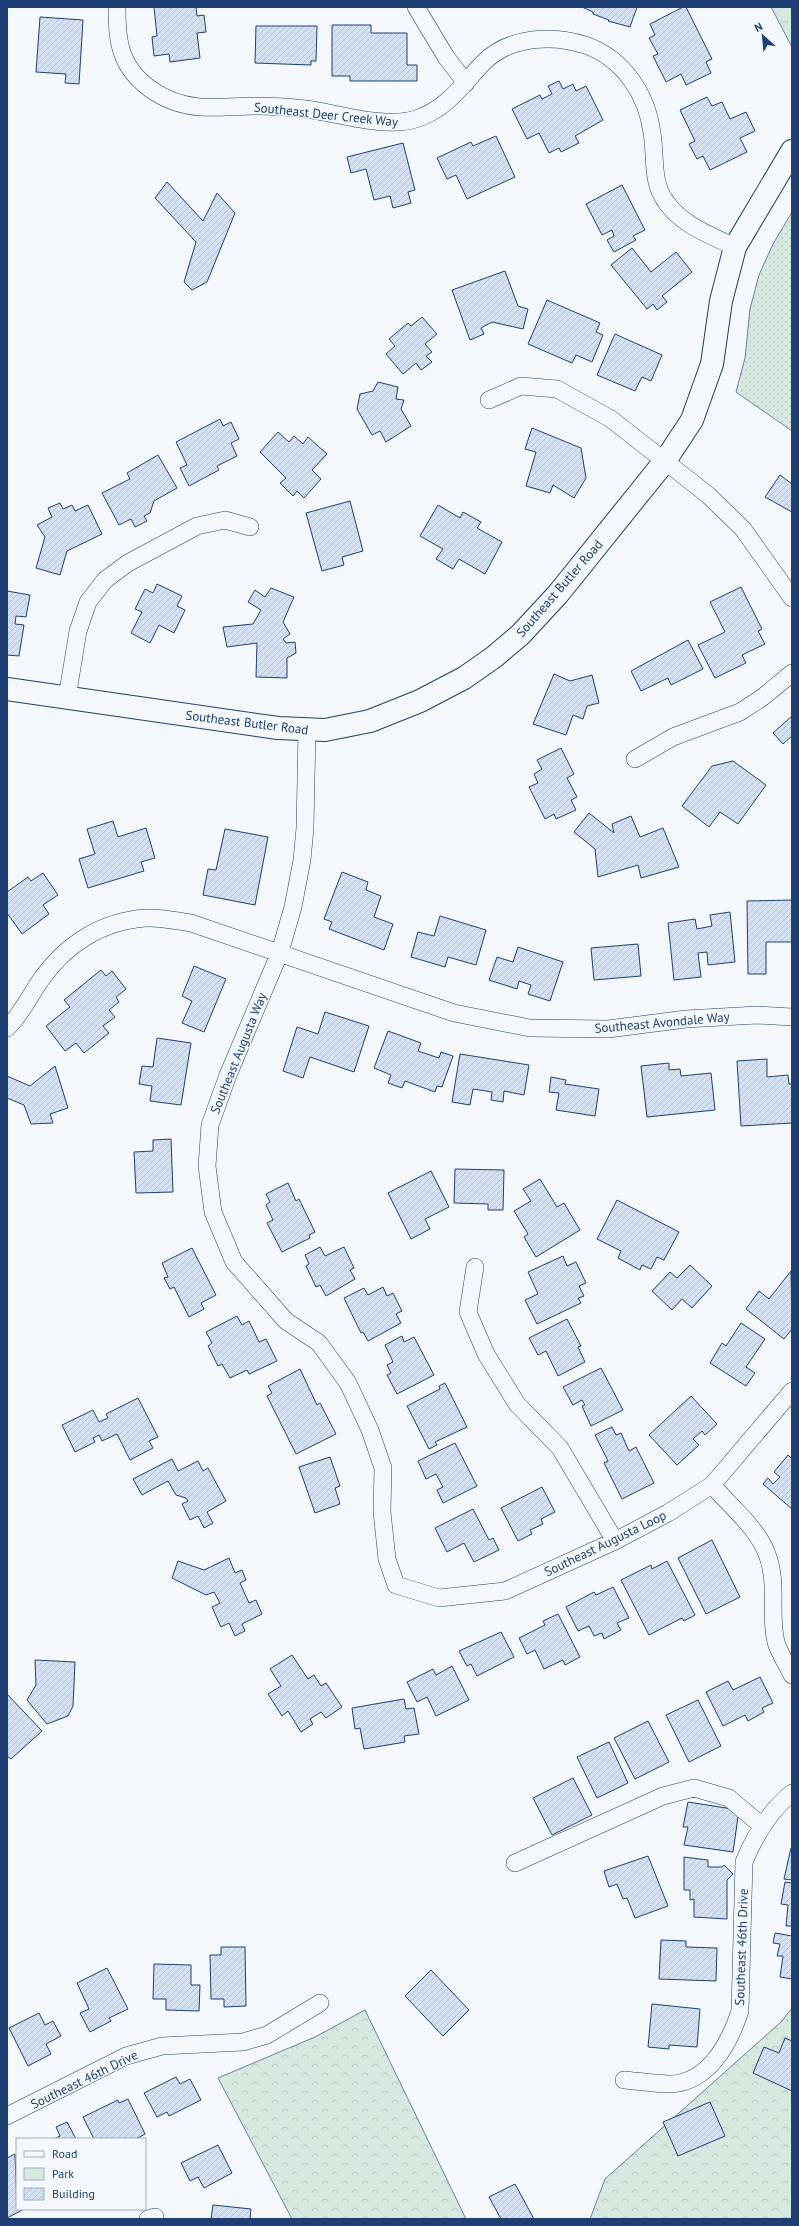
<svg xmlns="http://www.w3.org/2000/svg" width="799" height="2226" font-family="'PT Sans',sans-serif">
	<defs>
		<pattern id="green-dots" width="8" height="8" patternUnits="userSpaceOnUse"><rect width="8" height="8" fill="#d7e8df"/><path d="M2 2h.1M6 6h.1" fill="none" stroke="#b8c8c3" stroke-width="1.8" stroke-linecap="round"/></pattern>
		<pattern id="forest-crowns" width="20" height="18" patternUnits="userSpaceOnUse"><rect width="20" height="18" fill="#d7e8df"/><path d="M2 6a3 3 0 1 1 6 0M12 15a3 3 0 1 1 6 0" fill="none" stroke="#b8c8c3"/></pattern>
		<pattern id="building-hatch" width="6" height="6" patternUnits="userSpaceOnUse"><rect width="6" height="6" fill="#d5e0f0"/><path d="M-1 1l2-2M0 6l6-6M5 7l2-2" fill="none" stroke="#b6c1d1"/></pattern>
	</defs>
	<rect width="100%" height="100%" fill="#f4f7fb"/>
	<path fill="url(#green-dots)" stroke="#687fa3" d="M792,212v219l-56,-39 9,-34 5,-49 9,-34 14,-31z"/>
	<path fill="url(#forest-crowns)" stroke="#687fa3" d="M771,7h21v40z
		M792,2008v211h-202l15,-40 176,-157z
		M365,2010l101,209h-174l-74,-141 97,-41z"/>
	<path fill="url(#building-hatch)" stroke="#1d3f73" d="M154,7h42l1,9 7,-1 2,17 -9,1 3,25 -30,4 -1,-8 -15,2 -2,-19 5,-1z
		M582,7h55l-7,20 -22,-6 1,-1 -16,-6v-2z
		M683,7h3l26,52 -6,3 5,11 -25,12 -5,-11 -15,8 -13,-26 5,-2 -9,-16 6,-3 -5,-11z
		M40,17l43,3 -4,64 -14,-1 1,-9 -30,-2z
		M332,25h39v8h36v32h10v16h-67v-5h-18z
		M256,26h61l-1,35h-5v4l-56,-2z
		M559,81l4,8 10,-5 3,7 10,-5 17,34 -28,16 4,7 -18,9 -2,-4 -10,5 -10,-20 -12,6 -15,-30 28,-14 2,4 10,-5 -4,-8z
		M707,97l5,9 10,-4 8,17 16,-7 9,19 -15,7 7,14 -37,18 -7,-14 -6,3 -8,-15 6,-3 -15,-31z
		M496,136l19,41 -48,22 -11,-24 -9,4 -10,-21 34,-16 2,4z
		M403,143l12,47 -7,2 3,11 -18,5 -3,-12 -16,4 -8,-31 -15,4 -4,-16z
		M167,182l36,39 14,-28 18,20 -28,69 -15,8 -8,-8 12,-40 -41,-44z
		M622,185l23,45 -12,6 3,4 -22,12 -7,-12 7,-4 -2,-6 -10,5 -16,-31z
		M632,248l19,24 25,-20 16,20 -30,24 5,6 -10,8 -4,-6 -6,5 -36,-44z
		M505,271l13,35 10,3 -5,20 -31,-7 -11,6 3,6 -14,6 -18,-50z
		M547,300l53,23 -4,9 7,3 -11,27 -16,-7 -4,8 -44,-19z
		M422,317l15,17 -12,10 7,8 -6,4 6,6 -11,8 -5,-7 -13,11 -17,-20 9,-8 -6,-7 19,-16 3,3z
		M615,334l47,21 -11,26 -9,-4 -7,14 -38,-16z
		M378,382l20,5 -2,12 8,1 -3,9 10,17 -25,16 -6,-11 -8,4 -15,-26 3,-15 13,-3z
		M220,419l3,7 8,-4 8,17 -8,4 6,13 -20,10 2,4 -30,16 -9,-18 7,-3 -11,-23z
		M532,428l49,20 5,30 -12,20 -21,-13 -3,8 -24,-7 10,-34 -11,-3z
		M278,432l11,10 5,-6 9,8 5,-7 19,17 -15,16 9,9 -17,19 -7,-7 -4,5 -13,-13 6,-5 -26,-26z
		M158,455l19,33 -23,13 -4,12 -6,3 3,5 -12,6 -4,-8 -12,6 -17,-32 28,-14 -3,-6z
		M780,475l12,9v28l-27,-15z
		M350,501l13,50 -21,6 2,8 -22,6 -16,-58z
		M60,503l3,6 9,-4 3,6 13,-6 14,29 -35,17 -7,24 -24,-7 9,-31 -8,-12 15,-8 -4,-9z
		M438,505l22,13 3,-6 18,10 -4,6 25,14 -17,32 -26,-15 -6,10 -17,-10 7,-10 -23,-13z
		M157,584l25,12 -5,10 8,4 -11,23 -15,-8 -9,18 -19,-10 11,-21 -7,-3 10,-20 8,4z
		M741,587l21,42 -4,2 7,13 -23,11 4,8 -31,15 -17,-33 27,-13 -15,-30z
		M271,588l23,9 -11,25 7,12 -7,5 3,4 9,-1 1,11 -9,5v20l-31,-1 1,-34 -30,4 -4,-20 30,-3 8,-14 -13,-8 7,-12 10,7z
		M7,591l23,4 -4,22 -10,-1 -1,8 9,1 -5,31 -12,-1z
		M688,640l15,29 -32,16 -3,-7 -27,13 -10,-20z
		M554,674l16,7 22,-6 7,28 -12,3 -4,13 -10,-4 -7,20 -33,-11z
		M792,716v20l-9,8 -10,-11z
		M561,748l13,26 -7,4 10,19 -6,3 5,10 -20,9 -2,-5 -9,5 -16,-32 9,-4 -4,-9 8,-5 -5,-9z
		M733,761l33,24 -28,39 -18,-12 -11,15 -27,-21 30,-40z
		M589,813l25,20 -2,-9 19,-8 9,21 23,-9 16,39 -38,11 -3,-13 -40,12 -3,-28 -21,-17z
		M113,821l5,16 28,-9 9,30 -14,4 3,9 -56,17 -9,-29 16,-5 -8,-25z
		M225,829l43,8 -13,68 -52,-10 5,-26 8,1z
		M342,872l26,10 -2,8 15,6 -7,21 19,7 -9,26 -55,-21 3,-7 -8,-3z
		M43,873l15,22 -15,10 6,9 -27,20 -15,-21v-21l21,-15 3,4z
		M792,900v42h-26v32h-18l-1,-73z
		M730,912l5,50 -27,3 -1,-13 -9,1 3,24 -27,3 -6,-57 27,-4 2,10 15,-3 -2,-11z
		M440,916l46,14 -10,35 -28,-8 -3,10 -34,-10 7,-25 16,4z
		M638,944l3,32 -47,4 -3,-32z
		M518,947l45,15 -13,39 -22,-7 3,-9 -12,-4 -2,8 -28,-9 8,-23 16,5z
		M194,966l32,13 -22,53 -22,-9 10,-22 -10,-5z
		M101,970l5,6 6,-5 14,18 -10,8 3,5 -10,8 6,7 -12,9 6,7 -25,20 -8,-10 -11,8 -19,-25 24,-19 -6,-7z
		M325,1012l44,14 -15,46 -44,-15 -7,21 -20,-7 14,-44 21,7z
		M388,1031l33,12 -3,8 21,7 2,-6 12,4 -11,31 -5,-1 -2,6 -30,-11 -3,7 -14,-5 3,-8 -17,-7z
		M157,1038l34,5 -10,62 -31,-4 2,-15 -13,-2 3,-18 11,1z
		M460,1054l69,11 -5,30 -20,-4 -1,11 -12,-2 1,-8 -19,-3 -3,16 -18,-3z
		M767,1059v18l21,-2 1,9h3v39l-51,3 -4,-65z
		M669,1063v7l11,-1 1,7 30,-3 4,37 -68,7 -6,-51z
		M55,1066l13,42 -18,6 3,9 -22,1 -7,-19 -17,-7v-22l23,10z
		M551,1077l15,3 -1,4 34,5 -4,27 -39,-6 3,-17 -10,-1z
		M171,1139l2,53 -37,1 -2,-41 19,-1v-11z
		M455,1169l49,1 -1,40h-15v-6l-34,-1z
		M431,1171l18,36 -24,12 5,10 -19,10 -23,-46z
		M540,1179l17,28 7,-4 16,27 -44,27 -12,-20 4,-3 -14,-23 17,-10 -8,-12z
		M288,1183l8,18 3,-2 16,33 -6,3 1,3 -28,14 -15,-29 6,-3 -7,-15 4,-3 -4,-8z
		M617,1200l62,32 -15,28 -7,-3 -6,12 -9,-4 -2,5 -22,-12 3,-7 -24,-12z
		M320,1247l5,9 19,-9 10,21 -4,2 5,9 -29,17 -6,-11 -4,2 -10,-21 3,-2 -4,-9z
		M192,1248l24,47 -15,8 3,6 -15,8 -15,-30 -4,2 -6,-11 4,-1 -6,-14z
		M563,1256l4,10 9,-4 10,21 -7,3 5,10 -6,2 3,5 -44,21 -12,-24 13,-6 -10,-22z
		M690,1265l22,21 -20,22 -10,-9 -10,11 -20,-19 18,-19 7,6z
		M791,1271l1,58 -8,10 -38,-30 13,-18 10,8z
		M383,1287l4,9 6,-3 9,18 -6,3 5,9 -33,18 -5,-9 -2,1 -17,-35 20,-10 4,7z
		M237,1316l5,9 7,-4 10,21 7,-3 11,22 -28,13 -2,-4 -17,8 -8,-14 -4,2 -10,-20 4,-3 -6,-11z
		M567,1319l14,27 -3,1 7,15 -27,14 -12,-25 -8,4 -9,-17z
		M741,1323l24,16 -19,28 9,6 -9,13 -36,-23 12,-20 4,3z
		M402,1336l2,6 10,-5 20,38 -37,19 -10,-19 4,-2 -4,-8 6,-3 -8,-17z
		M601,1368l22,42 -32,16 -9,-20 3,-1 -3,-5 -9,5 -10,-18z
		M300,1369l17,36 3,-2 16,31 -40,20 -29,-58 5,-3 -4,-7z
		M445,1383l22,44 -32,15 2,3 -8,4 -22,-43 33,-17 -1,-3z
		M691,1396l26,28 -12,11 -3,-4 -9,8 6,6 -22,20 -28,-30z
		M138,1398l20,39 -9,4 4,7 -23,12 -13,-26 -15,7 -3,-6 -6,3 2,4 -20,10 -13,-27 31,-15 6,12 9,-4 -2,-4z
		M612,1427l4,8 5,-2 8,18 7,-4 18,36 -32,16 -18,-36 4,-2 -13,-26z
		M455,1443l22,43 -34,17 -6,-13 6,-3 -7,-13 -10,5 -8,-18z
		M788,1455l4,4v50l-29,-25 5,-6 5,6 7,-7 -6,-5z
		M330,1457l10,29 -5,2 5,16 -25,9 -16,-46z
		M172,1459l6,12 20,-10 5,10 5,-3 18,33 -19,11 6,11 -9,5 -6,-12 -8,4 -8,-16 6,-3 -2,-3 -10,-3 -8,-14 -26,14 -9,-16z
		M542,1487l13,25 -14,7 2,5 -13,6 2,4 -14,7 -17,-33z
		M473,1509l16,31 4,-2 6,12 -25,12 -10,-19 -17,9 -12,-24z
		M712,1540l28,57 -34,17 -28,-56z
		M229,1558l6,15 7,-3 4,10 -6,3 9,20 7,-3 6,14 -20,10 3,7 -10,5 -6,-13 -8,4 -9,-20 8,-4 -6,-11 -8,3 -34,-17 6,-17 26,9z
		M667,1561l28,54 -11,6 -2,-3 -33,17 -28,-55 30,-15 1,4z
		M613,1587l16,31 -12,5 4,7 -17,9 -2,-6 -8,3 -5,-10 -11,5 -12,-24 28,-15 2,3z
		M558,1614l22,43 -15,8 -2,-5 -19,9 -9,-19 -8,4 -8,-16 26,-13 -2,-4z
		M501,1632l13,25 -37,19 -6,-12 -4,2 -8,-15z
		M292,1655l16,24 6,-4 7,11 5,-3 16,24 -16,11 -5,-6 -11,7 3,5 -12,8 -13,-21 -6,5 -14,-22 13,-8 -11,-17z
		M35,1660l40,2 -2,44 -5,10 -21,8 -20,-24 9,-15z
		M452,1666l17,34 -33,16 -9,-19 -10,5 -10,-20 26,-13 3,6z
		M760,1677l13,26 -11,5 2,4 -16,9 -3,-6 -22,11 -17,-34 22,-11 5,9z
		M7,1694l35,37 -31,28 -4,-3z
		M404,1699l2,10 8,-1 5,26 -15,2 1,6 -41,7 -4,-21 -5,1 -3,-21z
		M698,1700l23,46 -32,16 -23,-47z
		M648,1721l21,41 -34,17 -21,-41z
		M609,1742l19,41 -31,15 -20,-41z
		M573,1778l19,37 -40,20 -19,-37z
		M688,1802l51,8 -6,42 -49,-7 4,-18h-5z
		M791,1848l1,1v31l-8,-1z
		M648,1856l20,50 -33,12 -8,-20 -4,1 -6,-15 -8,3 -5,-16z
		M684,1857l24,3v7h14l2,-2 9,9 -6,6v39l-33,-2v-18l-4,1v-10h-6z
		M785,1882l7,1v43h-6l2,-21 -7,-1z
		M775,1933l17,3v43l-12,-2 3,-21h-6l3,-12 -7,-1z
		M661,1940l25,1v6l31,1 -1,33 -57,-2z
		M221,1947h24l1,59 -22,1v-8h-13l-1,-44h11z
		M154,1964l37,1v20h9l-1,26 -33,-1v-11h-13z
		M107,1968l21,41 -19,9 2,3 -21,11 -10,-19 9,-4 -12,-26z
		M431,1970l38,40 -26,26 -38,-40z
		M652,2004l48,5 -3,38 -28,-2v4l-21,-2z
		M39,2013l6,12 8,-4 8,15 -15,8 5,10 -23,12 -19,-38z
		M785,2038l7,3v50l-39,-18 11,-26 15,6z
		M176,2077l4,7 10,-5 11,21 -32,16 -2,-4 -10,5 -13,-24z
		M128,2099l17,35 -9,5h-42l-11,-22 35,-17 1,3z
		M710,2102l15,34 -47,20 -15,-34z
		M67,2122l9,17h-22l6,-3 -4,-9z
		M218,2145l14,28 -28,15 -6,-11 -8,4 -9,-18z
		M15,2154l2,55h7l-17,9v-60z
		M515,2184l19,35h-33l-12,-22z
		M213,2205l38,4 -1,10h-39z"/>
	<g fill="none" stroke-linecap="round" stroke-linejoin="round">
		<defs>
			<path id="minor" d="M117,7c0,12 0,26 3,38 8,36 44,59 80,62 18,1 37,-1 55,-1 16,0 34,1 50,3 34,4 78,20 111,10 31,-10 46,-34 67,-56 25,-26 69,-29 102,-18 38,13 62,49 67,88 4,23 -1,49 14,69 17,24 44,33 69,45
				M416,7l30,50 20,26
				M489,400l32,-14 36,3 54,30 97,76 35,34 49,69
				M67,698l11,-67 10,-29 17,-22 23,-17 69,-37 28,-6 25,7
				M307,731l-2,97 -3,32 -9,47 -13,45 -52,123 -18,50 -3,41 6,46 21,50 52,59 33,22 29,40 22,47 13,38 -1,44 5,47 9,26 43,13 66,-7 110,-50 53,-28 44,-28 80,-94
				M635,759l38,-22 67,-25 23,-15 29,-24
				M7,1028c14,-13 22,-31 33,-47 25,-36 61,-60 106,-63 15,-1 30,3 45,5l263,90 76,15 78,1 78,-10 71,-4 35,2
				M475,1267l-7,45 18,42 31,50 43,44 55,93
				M712,1485c19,22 47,44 56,72 10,28 1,57 8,85 3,11 11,22 16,33
				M515,1863l148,-67 31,-8 35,10 33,28
				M624,2080c15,1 31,4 46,4 39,-1 60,-42 70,-73l4,-149c11,-27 25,-51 48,-69
				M7,2116l119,-60 36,-10 81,-4 24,-7 53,-32
				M148,2219l7,-2"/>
			<path id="secondary" d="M7,689l271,39 47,2 45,-9 50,-20 44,-23 30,-21 26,-22 38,-41 107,-133 27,-41 20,-56 9,-63 14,-54 57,-96"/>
		</defs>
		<use href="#minor" stroke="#1d3f73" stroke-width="18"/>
		<use href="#secondary" stroke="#1d3f73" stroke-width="24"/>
		<use href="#minor" stroke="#f4f7fb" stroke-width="17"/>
		<use href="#secondary" stroke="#f4f7fb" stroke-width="22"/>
	</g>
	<g text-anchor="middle" stroke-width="3" stroke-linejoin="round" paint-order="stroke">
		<g font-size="13" fill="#1d3f73" stroke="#f4f7fb">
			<text transform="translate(326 114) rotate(6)" y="5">Southeast Deer Creek Way</text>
			<text transform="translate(559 588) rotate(-49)" y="5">Southeast Butler Road</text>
			<text transform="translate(247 722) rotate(7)" y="5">Southeast Butler Road</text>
			<text transform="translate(662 1022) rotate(-5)" y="5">Southeast Avondale Way</text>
			<text transform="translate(238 1053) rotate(-68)" y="5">Southeast Augusta Way</text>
			<text transform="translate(605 1543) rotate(-26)" y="5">Southeast Augusta Loop</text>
			<text transform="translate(741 1947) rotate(-88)" y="5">Southeast 46th Drive</text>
			<text transform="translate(84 2079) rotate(-26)" y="5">Southeast 46th Drive</text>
		</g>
	</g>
	<rect width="799" height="2226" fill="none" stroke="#1d3f73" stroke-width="16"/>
	<rect x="16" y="2138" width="130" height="72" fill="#f4f7fb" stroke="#9eadc5"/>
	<rect x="24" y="2151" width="20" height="6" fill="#f4f7fb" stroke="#9eadc5"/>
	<text x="52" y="2158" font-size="12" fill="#1d3f73">Road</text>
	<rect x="24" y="2168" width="20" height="12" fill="#d7e8df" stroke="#9eadc5"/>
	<text x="52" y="2178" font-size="12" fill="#1d3f73">Park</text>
	<rect x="24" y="2188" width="20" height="12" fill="url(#building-hatch)" stroke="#9eadc5"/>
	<text x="52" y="2198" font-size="12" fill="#1d3f73">Building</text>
	<g transform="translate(763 36) rotate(333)" stroke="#f4f7fb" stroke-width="3" paint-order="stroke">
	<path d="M0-3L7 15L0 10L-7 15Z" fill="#1d3f73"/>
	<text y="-6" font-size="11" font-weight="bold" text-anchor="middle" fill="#1d3f73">N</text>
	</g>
</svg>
